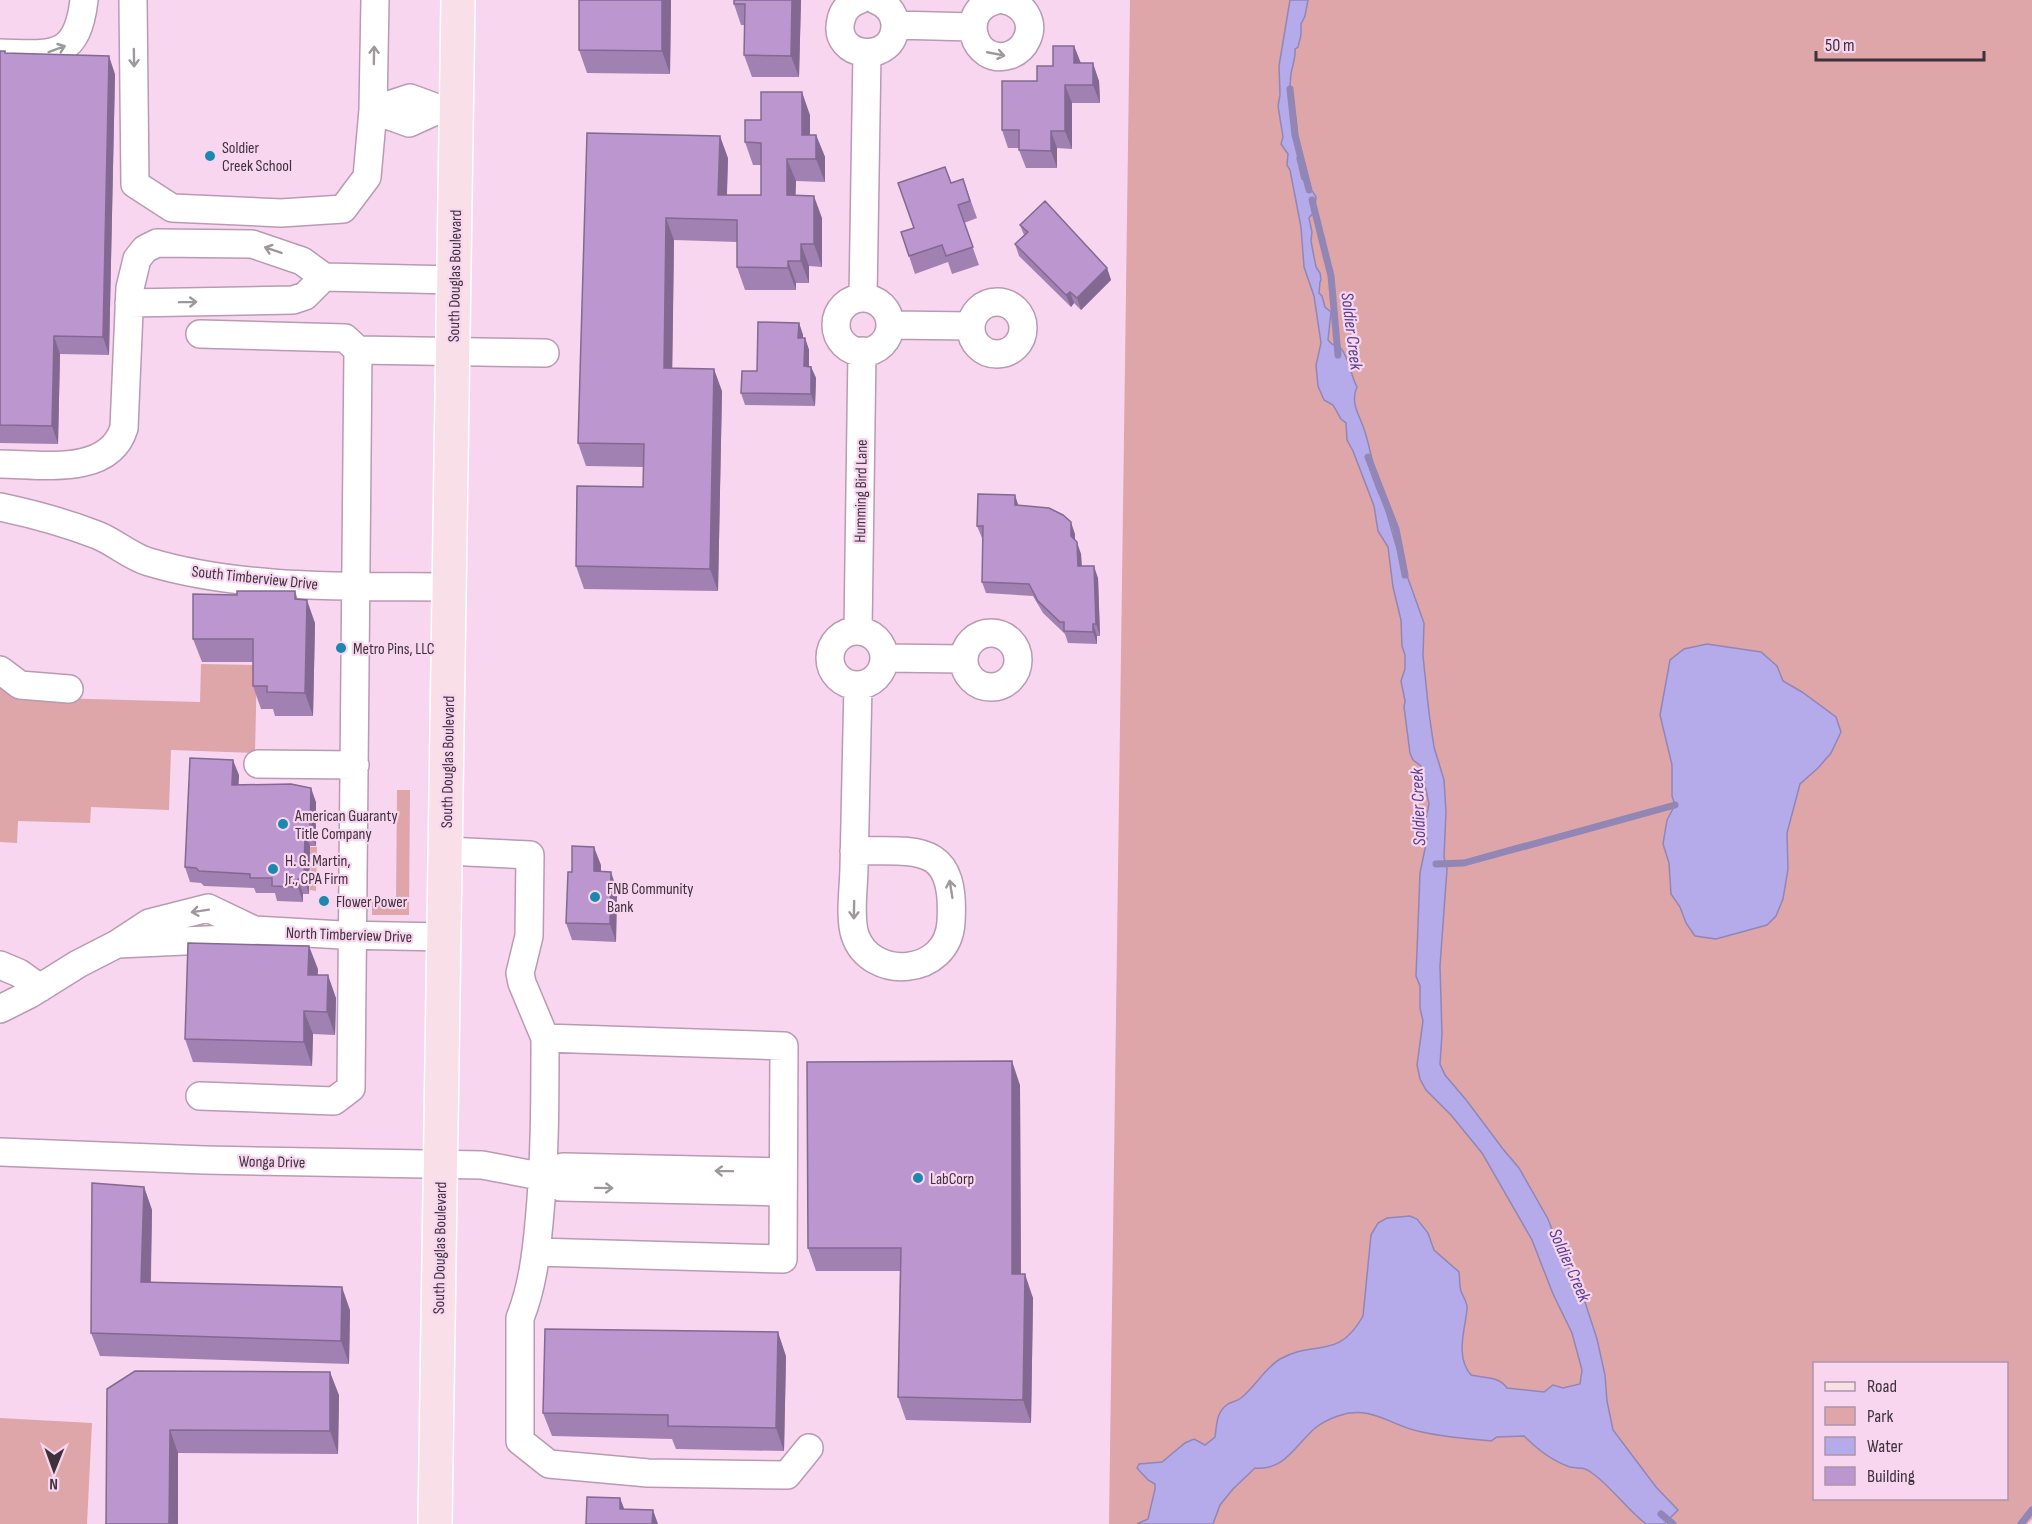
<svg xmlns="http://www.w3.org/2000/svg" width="2032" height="1524" font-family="'Sofia Sans Condensed',sans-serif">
	<rect width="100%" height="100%" fill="#f8d6f0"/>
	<path fill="#dea6a8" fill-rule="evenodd" d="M1130,0h902v1519l-5,5h-918zM1814,1364h192v134h-192z
		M201,664l56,1 -2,88 -84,-3 -2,60 -78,-3 -1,16 -72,-2 -1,22 -17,-1v-158l18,13 182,5z
		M397,790h13l-1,125h-37v-13l24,-1z
		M301,847h16l-1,44 -6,-1 1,-36h-11z
		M0,1418l92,5 -5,101h-87z"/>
	<path fill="#b5aaea" stroke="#9186b6" stroke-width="1.5" d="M1290,0h18l-3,16 -4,8v11l-3,12 -3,2c1,9 -3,17 -4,25 -1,8 -2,34 0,41l5,3 3,37 -2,3 5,21 8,4v7l3,2 3,5 -1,10 -3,2 1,4 -4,5 3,14 -1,9 5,26 4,6 1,7 -1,2 -1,11 3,3 3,11 6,5 -3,28 4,4 8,3c10,12 10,27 17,40 -7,16 2,27 7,42 4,11 6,23 9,34l-3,7 2,2v3l7,19 3,1 1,5 12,42 29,81 -1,33 6,57 5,34 10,33 2,32 -2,45 3,12 -7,97 2,68 -2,30 5,11 22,26 36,48 16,19 29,51 11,29 8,14 3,13 13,21 14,43 8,36 2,26 6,29 43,57 22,23 -14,14h-18c-20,-15 -34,-37 -54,-51 -9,-7 -12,-4 -22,-6 -18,-6 -33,-18 -46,-31l-27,1 -6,4c-23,-2 -47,-4 -69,-9 -30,-5 -50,-28 -84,-16 -9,3 -17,7 -24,13 -19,17 -30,42 -59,39l-22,21 -13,16 -7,19h-76l11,-5 7,-30v-5l-7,-4 -11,-12 2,-4 23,-2 23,-19 9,-4 11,6 10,-8c2,-13 1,-25 13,-33 4,-2 9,-3 13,-6 15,-12 23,-29 39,-39 35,-20 58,2 83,-43l8,-81 7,-12 9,-5 23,-2 7,3 11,14 6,17 25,22c1,6 0,12 2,19 2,6 7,12 6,18 -2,22 -12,47 4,66 12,3 28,1 36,13l37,4 9,-7 10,3 17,-4 2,-14 -10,-37 -19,-39 -21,-54 -50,-87 -31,-38 -25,-25 -6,-11 -3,-14 6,-44 -3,-13v-22l-4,-10 4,-103 7,-34 -3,-11 5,-24 -8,-38 -8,-6 -3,-7 -6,-46 1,-6 -4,-20 4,-12v-14l-3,-9 -1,-26 -8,-33 -5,-40 -10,-16 -4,-25 -21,-55 -6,-11 -1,-17 -5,-4 -8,-14 -9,-5 -6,-14 -2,-21 5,-22 -7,-47 -10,-29 -3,-40 -11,-57 -3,-5 1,-11 -7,-10 2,-7 -5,-31 2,-11 -1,-29z
		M1707,644l54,8 16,14 6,15 19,11 34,25 5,15 -10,21 -13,15 -18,16 -13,49 1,36 -5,30 -7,17 -9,9 -51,14 -21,-3 -9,-13 -6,-16 -9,-13 -2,-31 -6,-19 4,-24 8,-15 -3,-9v-31l-12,-50 10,-55 14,-11z"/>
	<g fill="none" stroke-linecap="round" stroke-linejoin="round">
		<path stroke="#9186b6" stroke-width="7" d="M1290,89l5,46 14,55
			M1312,200l19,76 7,79
			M1368,457l28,72 9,46
			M1436,864l28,-1 211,-58
			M1661,1514l12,10
			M2021,1524l11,-14"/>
		<defs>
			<path id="minor" d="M133,0l2,184 37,24 109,5 62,-4 24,-32 6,-67 2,-110
				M859,0c-9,3 -16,10 -18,20 -10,39 55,46 54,4 -1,-12 -9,-20 -19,-24
				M997,0c-41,9 -24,67 13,55 8,-3 14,-9 17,-16 8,-18 -4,-35 -22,-39
				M895,25l78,2
				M0,53c51,1 77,8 84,-53
				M373,110l36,13 31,-14h16
				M373,110l37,-12 30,11
				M863,298l4,-245
				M836 325a27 27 0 1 1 54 0a27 27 0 1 1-54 0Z
				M971 328a26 26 0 1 1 52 0a26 26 0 1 1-52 0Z
				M129,303l164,-3 12,-4 19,-19
				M890,325l81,1
				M200,334l145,4 13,12 187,3
				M0,464c40,0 109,13 124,-36l6,-140 7,-29 8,-10 12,-6 95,1 50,17 22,16 130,3
				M0,507c33,7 66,16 97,28 18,7 34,22 52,27 93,28 204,24 301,25
				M858,631l4,-280
				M830 658a27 27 0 1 1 54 0a27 27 0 1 1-54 0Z
				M964 660a27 27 0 1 1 54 0a27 27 0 1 1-54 0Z
				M884,658l80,1
				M0,670l20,15 49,4
				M258,764l97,1
				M446,851l84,4 -1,81 -9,37 2,10 23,55
				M854,851c64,0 102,-9 97,71 -3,55 -81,59 -96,13 -6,-18 -1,-49 -1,-68 1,-61 3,-121 4,-182
				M118,944l110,-5 26,-9
				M0,965l19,8 21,15
				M0,1009l30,-15 48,-30 39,-20 32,-21 59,-15 46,22 88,5 103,2
				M200,1096l134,5 17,-13 7,-738
				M0,1152l204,8 278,5 68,13
				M550,1178l11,9 222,5
				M550,1178l13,-11 220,5
				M536,1252l247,7 1,-213 -239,-8c0,62 0,124 -6,185 -3,33 -7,65 -19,95v123l29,23 99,9 139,2 22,-27"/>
			<path id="major" d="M435,1524l23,-1524"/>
		</defs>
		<use href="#minor" stroke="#ba9ab2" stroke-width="30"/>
		<use href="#major" stroke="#fff" stroke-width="36"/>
		<use href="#minor" stroke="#fff" stroke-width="27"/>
		<use href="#major" stroke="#f8dfe8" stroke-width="33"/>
	</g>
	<path fill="#a181b2" d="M579,0h92l-1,74 -83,-1 -8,-23z
		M734,0h67l-2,77h-47l-8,-22v-30h-3l-7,-21z
		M1074,46l7,17 18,18 1,22h-28v46l-15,-1v20h-31l-7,-18v-2h-11l-6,-18 35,-49z
		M0,51l5,2 110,21 -6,281 -49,-1 -2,90 -58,-1z
		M810,115v20h6l9,22v25l-29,-1 -1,14 27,23v49l-13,-1v17h-13v7h-51l-8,-23v-25l-63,-2 -2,128 50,23 -4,200 -134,-2 -8,-23 67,-79v-20l-57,-1 -8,-23 9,-310 141,25 -1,37h34v-30h-8l-8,-23 16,-22z
		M963,179l14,39 -13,5 15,42 -27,9 -4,-12 -33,12 -14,-42 13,-4 37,-45z
		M1020,225l87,43 4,12 -30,30 -7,-7 -3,4 -52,-51 -4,-12 9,-9z
		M799,323l4,12v3h2l4,12v17h2l5,11 -1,28 -70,-1 -4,-12 16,-22z
		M1018,505l57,29v7l6,13 1,12 16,12 2,58h-3v8l-29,-1 -3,-9 -22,-21 -10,-17 -47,-3 -4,-11 1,-44h-1l-5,-12z
		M295,591l3,9 17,23 -2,93h-38l-2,-7h-12l-8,-23v-24h-51l-9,-23 44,-44z
		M239,775l-1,10 78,17v44h-6l-1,48h-6v8l-26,-1 -2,-8h-19l-2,-5 -50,-2 -3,-3 -11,-1 -5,-15z
		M601,865v7l16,18 -1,52 -44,-2 -6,-17 6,-51z
		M318,969l-1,6 19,23 -1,37 -22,-1 -1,32 -119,-4 -8,-23z
		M1020,1085l1,189 12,24 -2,125 -125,-3 -8,-23 2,-126h-84l-8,-23z
		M144,1187l8,23 -1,72 199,28 -1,54 -249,-8 -9,-23z
		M786,1356l-2,95 -108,-2 -4,-10 -120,-3 -9,-23z
		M107,1389l232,6 -1,59 -160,-1v71h-72z"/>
	<path fill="#836991" d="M662,0h9l-1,74 -8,-23z
		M792,0h9l-2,77 -8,-21z
		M1074,46l7,18 -7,-1z
		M109,56l6,18 -6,281 -6,-18z
		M1093,63l6,18 1,22 -7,-18z
		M1065,85l7,18v46l-7,-18z
		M802,92l8,23v42l-8,-22z
		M1051,131l6,17v20l-6,-17z
		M816,135l9,22v25l-9,-23z
		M720,136l8,22 -2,59 -8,-22z
		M787,159l9,22 -1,37 -8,-23z
		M814,196l8,22v49l-8,-23z
		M666,218l8,22 -2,150 -8,-22z
		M801,244l8,22v17l-8,-22z
		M788,261l8,22v7l-8,-22z
		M1107,268l4,12 -30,30 -4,-12z
		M1070,292l4,11 -3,4 -5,-12z
		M799,323l4,12v15l-5,-12z
		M54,336l6,18 -2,90 -6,-18z
		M805,338l4,12v28l-5,-12z
		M811,367l5,11 -1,28 -4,-12z
		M714,369l8,22 -4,200 -8,-22z
		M1015,495l4,12 -4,-2z
		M1071,522l4,12v14l-4,-12z
		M1077,542l4,12 1,24 -4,-12z
		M1094,566l4,12 2,58 -4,-12z
		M307,600l8,23 -2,93 -8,-23z
		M1093,624l4,12v8l-4,-12z
		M233,760l6,15 -1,25 -6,-15z
		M311,788l5,14v44l-6,-15z
		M305,831l5,15 -1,48 -5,-15z
		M594,847l7,18 -1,24 -6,-18z
		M611,872l6,18 -1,52 -6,-18z
		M298,879l5,15v8l-5,-15z
		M309,946l9,23 -1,29 -9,-23z
		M328,975l8,23 -1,37 -8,-23z
		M304,1011l9,23 -1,32 -8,-24z
		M1012,1061l8,24 1,212 -9,-23z
		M144,1187l8,23 -2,95 -9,-23z
		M1025,1274l8,24 -2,125 -8,-23z
		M342,1287l8,23 -1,54 -8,-23z
		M778,1332l8,24 -2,95 -8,-23z
		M330,1372l9,23 -1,59 -8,-23z
		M170,1430l8,23v71h-9z
		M620,1498l9,23 -9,-12z
		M653,1510l5,14h-6z"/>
	<path fill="#bb96cf" stroke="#836991" stroke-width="1.5" d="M579,0h83v51l-83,-1z
		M734,0h58l-1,56 -47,-1 1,-51h-11z
		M1053,46h21v17h19v22h-28v46h-14v20l-32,-1v-20h-17v-49h35v-15h16z
		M0,51h5v2l104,3 -6,281 -49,-1 -2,90 -52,-1z
		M761,92h41v43h14v24h-29v36l27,1v48h-13v17h-13v7l-51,-1v-47l-71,-2 -2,150 50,1 -4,200 -134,-3 1,-80 66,1 1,-43 -66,-1 9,-310 133,3 -2,59h43v-52l-16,-1v-22h16z
		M945,167l6,16 12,-4 7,22 -12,4 15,42 -27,9 -4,-11 -33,11 -8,-24 13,-4 -16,-45z
		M1045,201l62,67 -30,30 -7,-6 -4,3 -51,-51 13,-12 -8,-7z
		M758,322l41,1 -1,15h7l-1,28 7,1v27l-70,-1 1,-22h15z
		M978,494l37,1v10l34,3 14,7 8,7v14l6,6 1,24h16l2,58h-3v8l-29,-1v-9h-4l-22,-21 -9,-17 -47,-2 1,-56h-6z
		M237,591h58v8l12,1 -2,93 -38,-1v-6h-14v-47h-60v-45l44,1z
		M190,758l43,2 -1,25 59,-1 20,4 -1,43h-5l-1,48h-6v8l-26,-1v-8h-22v-4l-51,-3 -3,-3 -11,-1z
		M572,846l22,1v24l17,1 -1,52 -44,-1 2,-51h4z
		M188,943l121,3 -1,29h20l-1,37 -23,-1v31l-119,-3z
		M1012,1061v213h13l-2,126 -125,-3 3,-149h-93l-1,-186z
		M92,1183l52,4 -3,95 201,5 -1,54 -250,-8z
		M545,1329l233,3 -2,96 -108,-2v-11l-125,-2z
		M135,1371l195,1v59l-160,-1 -1,94h-63l1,-135z
		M587,1497l33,1v11l33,1 -1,14h-66z"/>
	<defs><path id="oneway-shaft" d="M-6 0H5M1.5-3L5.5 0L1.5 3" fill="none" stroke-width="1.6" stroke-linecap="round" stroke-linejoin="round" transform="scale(1.5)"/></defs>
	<g stroke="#9e989d">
		<use href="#oneway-shaft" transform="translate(57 49) rotate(-21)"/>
		<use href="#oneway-shaft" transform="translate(996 54) rotate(11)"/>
		<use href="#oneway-shaft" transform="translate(374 55) rotate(-89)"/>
		<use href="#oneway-shaft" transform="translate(134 58) rotate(89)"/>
		<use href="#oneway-shaft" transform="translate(273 250) rotate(-161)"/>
		<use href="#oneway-shaft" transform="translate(188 302) rotate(-1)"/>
		<use href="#oneway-shaft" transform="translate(951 889) rotate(-99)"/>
		<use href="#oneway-shaft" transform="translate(854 910) rotate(91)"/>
		<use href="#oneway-shaft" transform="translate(200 911) rotate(171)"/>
		<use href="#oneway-shaft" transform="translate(724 1171) rotate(-179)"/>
		<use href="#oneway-shaft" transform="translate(604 1188) rotate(1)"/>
	</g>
	<g fill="#1c88af" stroke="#f8d6f0" stroke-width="2">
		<circle cx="210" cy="156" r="6"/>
		<circle cx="341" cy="648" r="6"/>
		<circle cx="283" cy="824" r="6"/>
		<circle cx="273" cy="869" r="6"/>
		<circle cx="595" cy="897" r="6"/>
		<circle cx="324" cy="901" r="6"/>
		<circle cx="918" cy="1178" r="6"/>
	</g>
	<g text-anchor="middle" stroke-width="4.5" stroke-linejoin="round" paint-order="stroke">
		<g font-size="16" fill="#3e313b" stroke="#f8d6f0" text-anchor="start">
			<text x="222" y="153">Soldier<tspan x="222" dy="18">Creek School</tspan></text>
			<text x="353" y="654">Metro Pins, LLC</text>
			<text x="295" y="821">American Guaranty<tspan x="295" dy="18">Title Company</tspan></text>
			<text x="285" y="866">H. G. Martin,<tspan x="285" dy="18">Jr., CPA Firm</tspan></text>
			<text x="607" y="894">FNB Community<tspan x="607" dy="18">Bank</tspan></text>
			<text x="336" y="907">Flower Power</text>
			<text x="930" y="1184">LabCorp</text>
		</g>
		<g font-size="16" fill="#3e313b" stroke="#f8d6f0">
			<text transform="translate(454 276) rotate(-89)" y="6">South Douglas Boulevard</text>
			<text transform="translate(860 491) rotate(-89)" y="6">Humming Bird Lane</text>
			<text transform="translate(255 577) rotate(6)" y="6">South Timberview Drive</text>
			<text transform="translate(447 762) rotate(-89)" y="6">South Douglas Boulevard</text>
			<text transform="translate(349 934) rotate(2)" y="6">North Timberview Drive</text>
			<text transform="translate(272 1161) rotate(1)" y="6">Wonga Drive</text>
			<text transform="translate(439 1248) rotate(-89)" y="6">South Douglas Boulevard</text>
		</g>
		<g font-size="18" font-style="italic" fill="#54408d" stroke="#f8d6f0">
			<text transform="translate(1352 331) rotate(83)" y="6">Soldier Creek</text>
			<text transform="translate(1418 807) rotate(-92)" y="6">Soldier Creek</text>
			<text transform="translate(1570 1265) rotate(66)" y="6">Soldier Creek</text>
		</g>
	</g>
	<rect x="1813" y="1362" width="195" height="138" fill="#f8d6f0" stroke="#ae94a8" stroke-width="1.5"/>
	<rect x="1825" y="1382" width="30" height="9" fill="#f8dfe8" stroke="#ae94a8" stroke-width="1.5"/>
	<text x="1867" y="1392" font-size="18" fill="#3e313b">Road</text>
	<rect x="1825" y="1407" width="30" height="18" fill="#dea6a8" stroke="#ae94a8" stroke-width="1.5"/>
	<text x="1867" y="1422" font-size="18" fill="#3e313b">Park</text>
	<rect x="1825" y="1437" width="30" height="18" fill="#b5aaea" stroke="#ae94a8" stroke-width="1.5"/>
	<text x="1867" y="1452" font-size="18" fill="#3e313b">Water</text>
	<rect x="1825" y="1467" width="30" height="18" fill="#bb96cf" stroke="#ae94a8" stroke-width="1.5"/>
	<text x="1867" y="1482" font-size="18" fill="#3e313b">Building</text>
	<g transform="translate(54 1470) rotate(181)" stroke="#f8d6f0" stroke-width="4.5" paint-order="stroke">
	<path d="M0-4.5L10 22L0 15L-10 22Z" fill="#3e313b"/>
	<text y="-9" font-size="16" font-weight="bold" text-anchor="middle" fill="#3e313b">N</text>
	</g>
	<path d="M1816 51v9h168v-9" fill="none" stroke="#3e313b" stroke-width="3"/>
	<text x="1825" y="51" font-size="18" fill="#3e313b" stroke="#f8d6f0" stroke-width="4.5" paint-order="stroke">50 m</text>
</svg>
